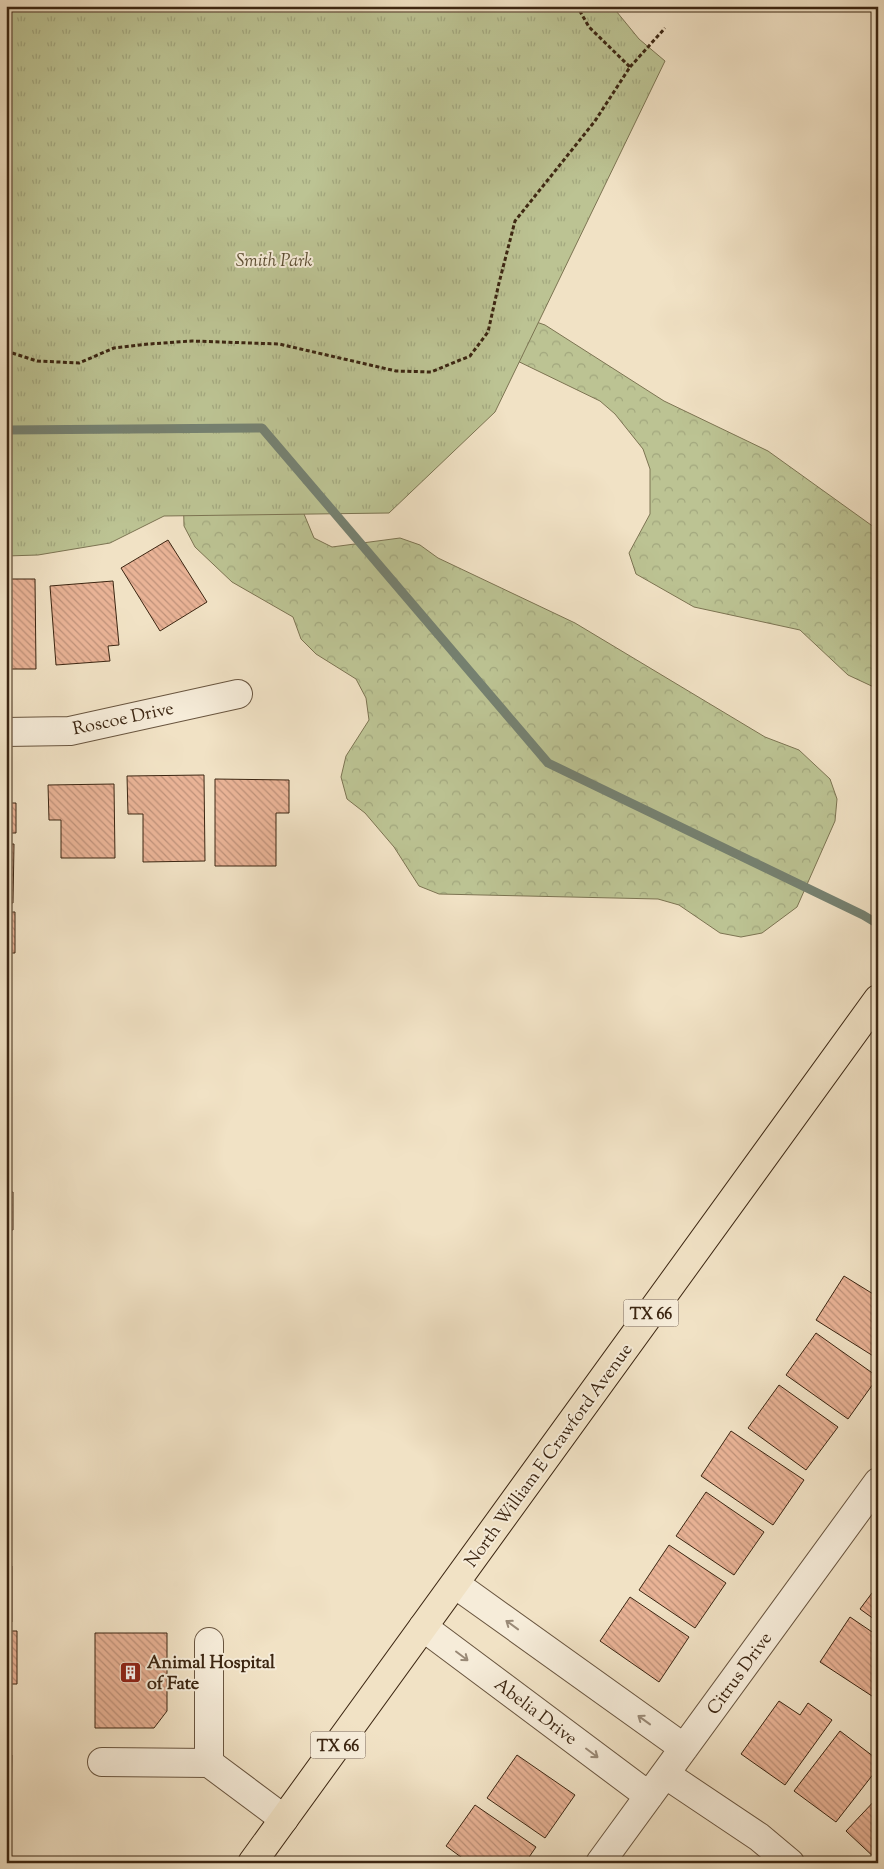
<svg xmlns="http://www.w3.org/2000/svg" width="884" height="1869" font-family="'Sorts Mill Goudy',serif">
	<defs>
		<pattern id="forest-crowns" width="20" height="18" patternUnits="userSpaceOnUse" patternTransform="scale(1.25)"><rect width="20" height="18" fill="#bcc393"/><path d="M2 6a3 3 0 1 1 6 0M12 15a3 3 0 1 1 6 0" fill="none" stroke="#a2a77e"/></pattern>
		<pattern id="park-tufts" width="24" height="20" patternUnits="userSpaceOnUse" patternTransform="scale(1.25)"><rect width="24" height="20" fill="#bcc393"/><path d="M3 7l-1-3M5 7V3M7 7l1-3M15 17l-1-3M17 17v-4M19 17l1-3" fill="none" stroke="#a2a77e"/></pattern>
		<pattern id="building-back-hatch" width="6" height="6" patternUnits="userSpaceOnUse" patternTransform="scale(1.25)"><rect width="6" height="6" fill="#e9b396"/><path d="M-1 5l2 2M0 0l6 6M5-1l2 2" fill="none" stroke="#be9179"/></pattern>
	</defs>
	<rect width="100%" height="100%" fill="#f1e2c5"/>
	<filter id="stains"><feTurbulence type="fractalNoise" baseFrequency=".004" numOctaves="4"/><feColorMatrix values="0 0 0 0 .2 0 0 0 0 .09 0 0 0 0 .02 0 0 0 .5 -.17"/></filter>
	<radialGradient id="worn" r=".72"><stop offset=".6" stop-color="#630" stop-opacity="0"/><stop offset="1" stop-color="#630" stop-opacity=".3"/></radialGradient>
	<path fill="url(#forest-crowns)" stroke="#7c7452" d="M525,318l20,7 119,76 104,50 110,79v159l-30,-14 -48,-45 -106,-23 -58,-33 -7,-21 21,-39v-45l-7,-20 -28,-35 -15,-13 -95,-46z
		M282,461l32,77 18,9 68,-9 20,7 18,13 137,65 190,114 34,13 31,29 7,20 -2,22 -38,86 -35,26 -21,4 -21,-4 -41,-28 -21,-6 -219,-5 -20,-8 -25,-39 -29,-34 -18,-14 -6,-22 5,-21 23,-36 -3,-22 -10,-19 -40,-25 -15,-15 -8,-22 -61,-35 -37,-35 -11,-21 -1,-42z"/>
	<path fill="url(#park-tufts)" stroke="#7c7452" d="M6,6h606l27,33 26,22 -170,351 -106,101 -225,3 -54,27 -72,12 -32,1z"/>
	<g fill="none" stroke-linecap="round" stroke-linejoin="round">
		<path stroke="#758171" stroke-width="9" d="M6,430l256,-2 286,335 315,152 15,9"/>
	</g>
	<path fill="url(#building-back-hatch)" stroke="#3c2612" d="M168,540l39,62 -47,29 -39,-63z
		M6,579h29l1,90h-30z
		M113,581l6,64 -11,1 2,15 -54,4 -6,-79z
		M204,775l1,86 -62,1v-48h-15l-1,-38z
		M215,779l74,1v33h-13v53h-61z
		M114,784l1,74h-54v-38h-12l-1,-35z
		M6,803h10v30h-10z
		M6,844h8l-1,59h-7z
		M6,912h9v41h-9z
		M6,992h2v55h-2z
		M6,1056h2l-1,60h-1z
		M6,1129h2l-1,53h-1z
		M6,1192h7v38h-7z
		M844,1276l34,21v62l-62,-39z
		M816,1333l62,44 -30,42 -62,-44z
		M779,1385l59,42 -32,43 -58,-42z
		M731,1431l73,49 -31,45 -72,-49z
		M706,1492l58,40 -30,43 -58,-39z
		M669,1545l57,38 -31,45 -56,-38z
		M6,1566h6v56h-6z
		M878,1585v37l-18,-13z
		M630,1597l59,40 -30,45 -59,-41z
		M850,1617l28,19v64l-58,-38z
		M6,1631h11v53h-11z
		M95,1633h72v78l-13,17h-59z
		M6,1691h3l-1,54h-2z
		M779,1701l21,14 8,-12 24,17 -47,65 -44,-31z
		M840,1731l38,29v8l-42,54 -42,-31z
		M6,1755h6l-1,55h-5z
		M517,1755l58,40 -30,43 -58,-40z
		M878,1797v64l-32,-30z
		M475,1805l61,42 -11,16h-56l-23,-17z"/>
	<g fill="none" stroke-linecap="round" stroke-linejoin="round">
		<defs>
			<path id="minor" d="M6,732l64,-1 168,-37
				M455,1584l229,164
				M423,1627l226,169
				M209,1642v121l75,56
				M102,1762l107,1
				M665,1774l94,63 31,26
				M600,1863l278,-381"/>
			<path id="major" d="M252,1863l626,-864"/>
		</defs>
		<use href="#minor" stroke="#69553f" stroke-width="30"/>
		<use href="#major" stroke="#3c2612" stroke-width="30"/>
		<path stroke="#3c2612" stroke-width="3" stroke-dasharray="4 2.5" stroke-linecap="butt" d="M630,67l35,-39
			M6,351l31,10 42,2 35,-15 35,-4 43,-3 87,3 117,27 35,1 39,-16 18,-24 11,-49 16,-62 80,-100 35,-54 -41,-40 -12,-21"/>
		<use href="#minor" stroke="#f6ecd9" stroke-width="28"/>
		<use href="#major" stroke="#f1e2c5" stroke-width="28"/>
	</g>
	<defs><path id="oneway-shaft" d="M-6 0H5M1.5-3L5.5 0L1.5 3" fill="none" stroke-width="1.6" stroke-linecap="round" stroke-linejoin="round" transform="scale(1.25)"/></defs>
	<g stroke="#998976">
		<use href="#oneway-shaft" transform="translate(512 1625) rotate(-144)"/>
		<use href="#oneway-shaft" transform="translate(462 1656) rotate(37)"/>
		<use href="#oneway-shaft" transform="translate(644 1720) rotate(-144)"/>
		<use href="#oneway-shaft" transform="translate(592 1753) rotate(37)"/>
	</g>
	<defs>
		<symbol id="building-square" viewBox="-11 -11 22 22"><rect x="-9" y="-9" width="18" height="18" rx="4" fill="#8f2418" stroke="#f6ecd9"/><path d="M-4-6H4V6H1V3H-1V6H-4ZM-2.5-4.3h1.7v1.8h-1.7ZM.8-4.3h1.7v1.8H.8ZM-2.5-1h1.7V.8h-1.7ZM.8-1h1.7V.8H.8Z" fill="#fff"/></symbol>
	</defs>
	<g fill-rule="evenodd">
		<use href="#building-square" x="118" y="1660" width="25" height="25"/>
	</g>
	<g text-anchor="middle" stroke-width="4" stroke-linejoin="round" paint-order="stroke">
		<g fill="#f6ecd9" stroke="#74614e" stroke-width="1">
			<rect x="623.5" y="1299.5" width="55" height="27" rx="4"/>
			<rect x="310.5" y="1731.5" width="55" height="27" rx="4"/>
		</g>
		<g font-size="16" font-weight="bold" fill="#3c2612">
			<text x="651" y="1319">TX 66</text>
			<text x="338" y="1751">TX 66</text>
		</g>
		<g font-size="18" font-style="italic" fill="#5c4d32" stroke="#f6ecd9">
			<text x="274" y="266">Smith Park</text>
		</g>
		<g font-size="18" fill="#3c2612" stroke="#f6ecd9">
			<text transform="translate(123 718) rotate(-12)" y="6">Roscoe Drive</text>
			<text transform="translate(548 1455) rotate(-54)" y="6">North William E Crawford Avenue</text>
			<text transform="translate(739 1673) rotate(-54)" y="6">Citrus Drive</text>
			<text transform="translate(536 1711) rotate(37)" y="6">Abelia Drive</text>
		</g>
		<g font-size="18" font-weight="bold" fill="#3c2612" stroke="#f6ecd9" text-anchor="start">
			<text x="147" y="1668">Animal Hospital<tspan x="147" dy="21">of Fate</tspan></text>
		</g>
	</g>
	<rect width="884" height="1869" fill="none" stroke="#f1e2c5" stroke-width="25"/>
	<rect x="8" y="8" width="869" height="1854" fill="none" stroke="#3c2612" stroke-width="2.5"/>
	<rect x="12" y="12" width="859" height="1844" fill="none" stroke="#3c2612"/>
	<rect width="100%" height="100%" filter="url(#stains)"/>
	<rect width="100%" height="100%" fill="url(#worn)"/>
</svg>
